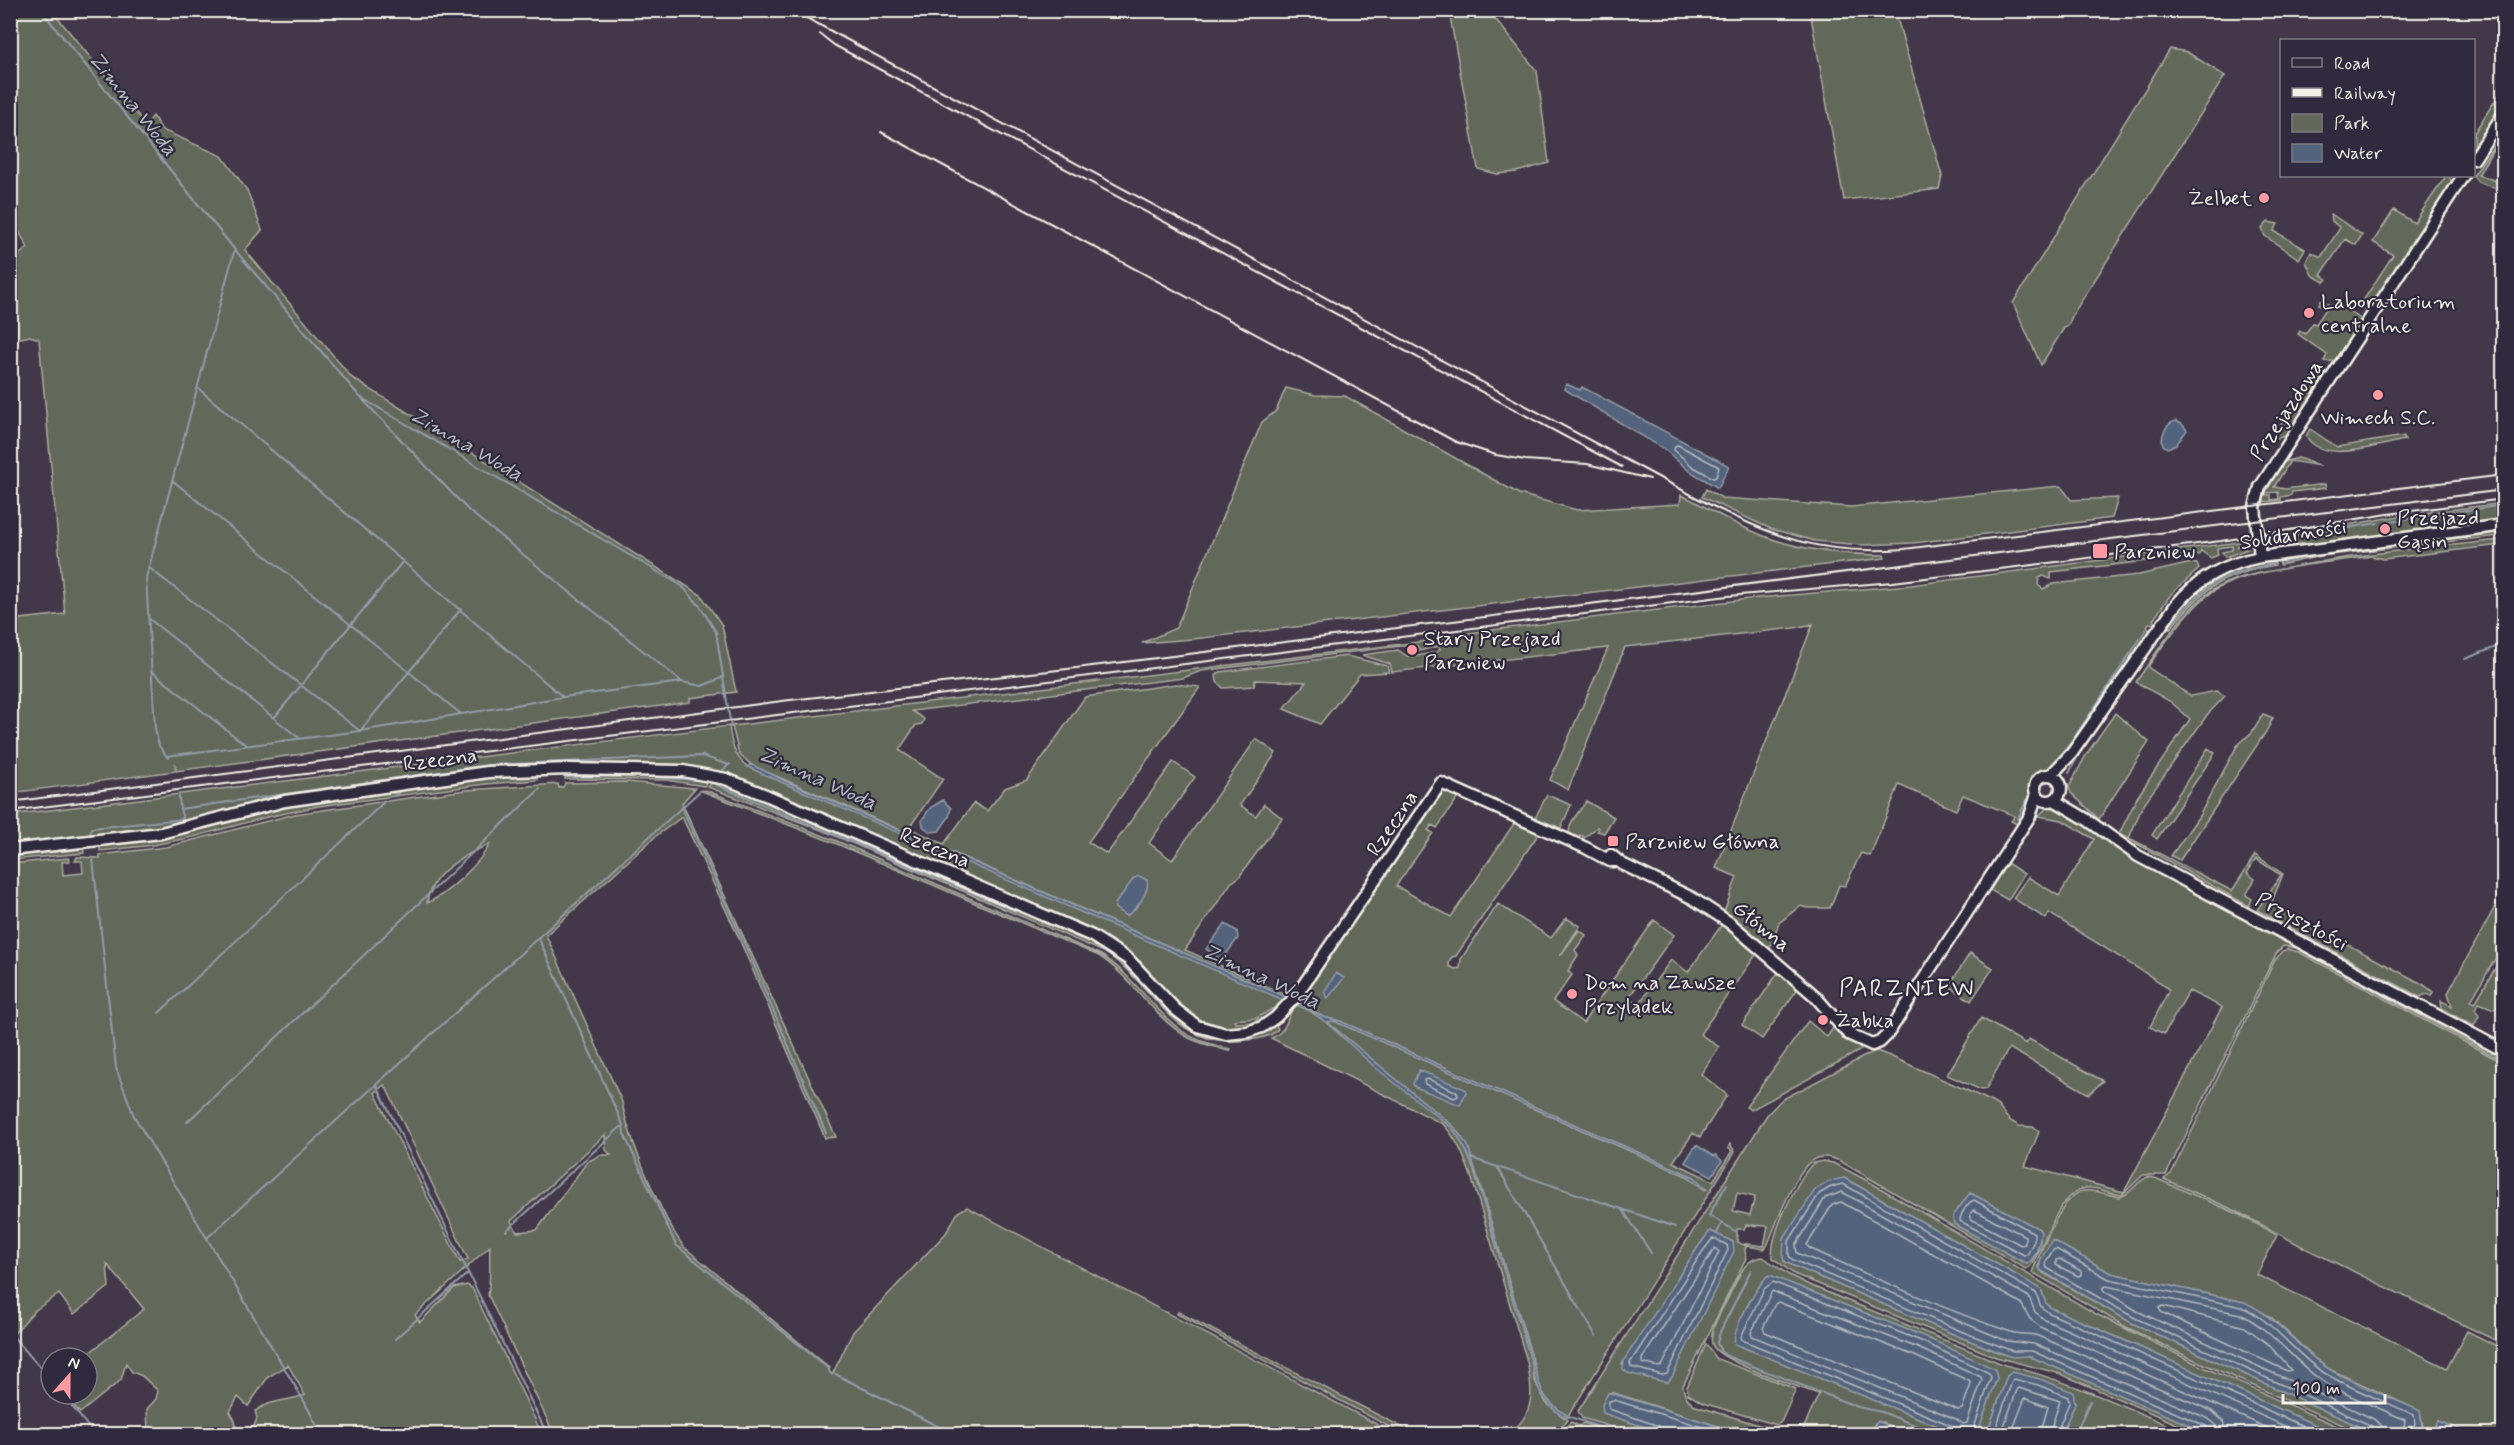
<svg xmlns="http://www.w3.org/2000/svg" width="2514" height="1445" font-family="Mynerve,sans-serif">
	<rect width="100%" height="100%" fill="#433849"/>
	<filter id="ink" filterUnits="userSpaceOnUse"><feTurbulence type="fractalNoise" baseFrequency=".0167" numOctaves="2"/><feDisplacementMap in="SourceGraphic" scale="12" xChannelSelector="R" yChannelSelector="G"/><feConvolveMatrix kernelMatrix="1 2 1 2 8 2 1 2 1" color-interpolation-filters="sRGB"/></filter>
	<g filter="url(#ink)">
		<path fill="#62675a" stroke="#abaca1" stroke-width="1.5" fill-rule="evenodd" d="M11,10l41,1 94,114 7,-9 9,14 60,26 25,34 15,40 -17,20 107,128 349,217 21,30 14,67 -46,6v4l-679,91v-173l54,-6 -26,-275 -9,-3 -19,4v-86l6,2 11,-8 -12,-22v-18l-5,-7z
			M1449,11h40l48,60 12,92 -33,9 -19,2 -19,-5z
			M1810,11h85l47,165 -3,13 -95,11z
			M2170,49l17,3 38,24 -152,238 -5,12 -4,2 -23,37 -28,-62z
			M2503,88v19l-29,45v-19z
			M2503,132l-25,43 25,8v8l-25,-9 -5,-6z
			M2446,176h3l2,5 -1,5 -77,120 -8,3 -6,-2 34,-52 -20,-13 21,-32 20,13z
			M2331,214l31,21 -6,10 -11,-6 -24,36 6,4 -3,3 -12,-7 -6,-13 5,-10 10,5 19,-29 -8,-7z
			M2268,222l10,2 -4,7 31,18 -6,10 -34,-23 -3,-7z
			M2321,300l14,8 3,-5 22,16v5c-8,13 -18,42 -36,37l3,-6 -29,-21 2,-3 5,3 8,-11 3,1 10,-15 -7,-5z
			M2319,368l5,3 1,8 -38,57 -9,2 -4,-3z
			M1286,388l29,7 30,1 174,98 58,16 103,-6 1,-9c24,10 46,26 71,36 41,19 87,24 132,24l1,3 -692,81 -51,4 34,-15 86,-206 14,-11z
			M2310,429l27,18 67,-11 1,4c-27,5 -83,25 -99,-4z
			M2298,458l23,8 -31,-5 -16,26 11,2 40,-5 1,4 -34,4 -1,3 -10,2v3l-18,2 2,-7h6v5l8,-1 -1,-7 -12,1 1,-3 17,-28z
			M2061,486l10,14 47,-2 -6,20 -199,25 -51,2 -47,-4 -44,-12 -69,-32 4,-8 16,9 129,9z
			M2503,503v18l-156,20 -67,4v-3h-10l-3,-3 132,-23z
			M2493,530l6,6 -178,20 -41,9 -1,-5z
			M2254,540v5l-6,-1 -11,2 11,3 -23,8 -3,-5 10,-2v-4l-15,2 1,7 -7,3 -10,-7 -2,4 -8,-2 -17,5 -123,14v7l-8,-3 -4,2 -1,7 5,4 10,-5 86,-9 53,-12 5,1 2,5 -28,25 -18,26 2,4 -6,-1 -2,3 3,6 -78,114 -22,25 -11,3 -4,4 -3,8 1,10 -16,28 -6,-3 4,-5 -52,-21 -7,15 -57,-25 -29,71 -9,-3 -16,33 -6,-1 -9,23h-23l-7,-2 -21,17 -10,27 -45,-38 13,-35 -21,-9 97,-244 -19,4 -169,19 -57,143 -18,-10 58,-132 -216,24 -2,-8 -28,-9 36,-5 9,6h10l20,-4 3,-3 -1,-3 -19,5 -3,-5 -9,-1 -207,26 -18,7 -271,33 12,8 -2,5 -6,1 -17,25 44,29 -34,49 35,16 30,-41 13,8 18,-23 22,-8 58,-83 91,-13 24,3 -112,155 19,12 66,-92 22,15 -46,66 23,17 84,-121 20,14 -36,52 16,11 8,-12 18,14 -43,59 -8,6 -46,67 104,46 -1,2 -535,-232 -14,-12 -7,-28 711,-87 8,-4 306,-37 154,-13z
			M2500,540v5l-117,14 -12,-3c-41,7 -122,12 -156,34 -27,19 -47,49 -66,75v3l42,28 25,-5 9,5 -18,19 -64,90 -14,33 103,53 23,-36 28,19 -12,30 153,81 9,7 -2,4 -4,-2 -7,3 -163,-87 24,-35 -25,-16 -9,14 8,6 -9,16 6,4 -3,7 -130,-72 19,-38 52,-77 -19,-17 -35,-20c21,-30 46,-72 78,-93 23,-14 48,-16 74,-21 69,-15 141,-20 212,-28z
			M2274,561l1,4c-53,10 -71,22 -105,64l-3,-3c31,-41 56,-57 107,-65z
			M1347,656l40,10 2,6 -29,2 -40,50 -36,-15 22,-27 -51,-2 -1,6 -31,2 -6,-6 -1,-7 4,-3z
			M2115,713l34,29 -50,77 -28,-26 -2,-6 17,-32z
			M2263,714l10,4 -6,12 -87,130 -9,-4 28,-40 38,-70 15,-14z
			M729,726c2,16 5,31 19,41l538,234 -29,17 -23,2 1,3 17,-1 18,-7 -10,9 -28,6 -37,-9 -27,-25 -27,-34 -35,-23 -376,-161 -247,-9 -309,58 -163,20 -1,-32z
			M2208,748l7,5 -58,86 -5,-4z
			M642,773l68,6 -6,7 -38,-6 -101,-1 1,-4z
			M538,775l-1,5 -51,4 -167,22 -52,11 -74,20 -40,8 -53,6v-7l205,-42 189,-26z
			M715,780l381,162c12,9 27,17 38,28 28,28 62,84 112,67 10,-4 19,-9 29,-14l3,6c-5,7 -20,10 -30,11 -76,12 -91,-55 -144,-88l-280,-121 -116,-44z
			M626,782l69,6 -13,15 154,334 -11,1 -87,-202 -56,-119 -26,19 -110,99 76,167c6,35 40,116 62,145l146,121 -1,3 3,4 21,-43 93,-99 12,-21 9,-5 428,227h-841l-66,-139c3,-17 1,-32 2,-49l-75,69 5,7 34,-34 13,-3 5,3 70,146h-288l-1,-5 4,-11 -2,-7c15,-11 33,-10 50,-16l-17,-30 -20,12 -20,29 -10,-9 -8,15c6,8 7,13 4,22h-84l-2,-2 -1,-23 9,-10 2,-8 -16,-15 -10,-4 -6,-9 -5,17 -41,33 -16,-19h23v-36h-4l61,-49 -37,-45 2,23 -35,27 -15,-20 -25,17 -23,26v-473l57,-6 2,3 -8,1 1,13 20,-2 -1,-12h-7l2,-4 23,1v-3l66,-8 129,-33 171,-24 92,-6 1,4 4,-1 2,-4zM490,844c-11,20 -42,50 -63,59 3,-30 37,-48 63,-59zM384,1085h1l83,174 -8,3 -85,-169zM605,1135l1,15 5,5h-11l-13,7 -50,68 -20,2 -6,-11z
			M705,790l132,51 264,114c32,20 51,54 81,76 14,10 31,13 48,18l-1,2c-13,-4 -28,-7 -40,-13 -36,-20 -56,-60 -90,-82l-262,-112 -135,-53z
			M1446,790l13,6 -22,32 -5,-3 -4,5 5,3 -37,53 55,31 64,-95 24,11 -83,123 -4,1 -3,4v5l6,3 5,-1 1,-9 37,-55 53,34 15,-20 14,8 -20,30 19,-26 7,5 -11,15 3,5 -10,16 4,4 -19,26 30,22 71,-103 20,15 -45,62 9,8 33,-45 17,12 35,-49 35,29 -58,82 19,13 -18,27 26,21 -27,42 -7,-4 -20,29 40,19 19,-30 -4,-3 2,-4 5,8 -167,264c-26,-16 -28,-26 -35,-55l-65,-215 -14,-19 -127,-105 7,-1 355,156 16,13 -11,-13 -354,-156 -17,-4 -26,-15 145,-210z
			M1547,795l24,10 -10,23 -26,-10z
			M1586,801l28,16 -10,16 -7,-2 2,-2 -2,-2 -15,13 1,-4 -3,-1 -1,3 -10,-4c0,-15 11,-21 17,-33z
			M2052,807l13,2 70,49 -1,3 4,2 2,-2 68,39 295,155v6l-207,-113 -13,-2 -7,8 -110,221h-23l-21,20c-11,-1 -22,-7 -32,-7 -32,-2 -44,58 -60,79l-4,2 -186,-108c-7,-3 -15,-6 -23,-3 -21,6 -41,68 -50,88l-3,3 -17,-3 -2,3 1,9 -63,128c1,10 5,14 13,20l93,28h-46l-129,-41h-6l-5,20 62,21h-31l-52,-16 -4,-7 189,-296 14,-15 92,-48 4,-1 15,6 92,41 13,7 12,15 10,6 14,1 6,5 -14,34 99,26 98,-185 -33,-16 -25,43 -14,-7 19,-37 -6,-6 -114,-71 -3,6 -33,-21 15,-21 31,19 35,-57 -32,-19 -24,-4 9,-8zM1737,1193l18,4 -5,18 -17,-4zM1970,1193l69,36c4,11 -2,28 -12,35l-73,-40 -1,-8zM1746,1225l22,1 -4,20 -19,-2 1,2 -9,-4v-13h7zM1710,1231l23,11 -47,105 -18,35 -24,-5 -22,-13 76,-117z
			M83,846l1,7 -73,7v-6z
			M2007,863l17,11 -16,26 -18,-10z
			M2503,892v53l-32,56 4,2 26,-45 2,2c1,15 6,40 -9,49l-15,-6 -4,7 4,6 -5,10 -32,-17 -1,-8 11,5 -4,-13z
			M2287,949l12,3 204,111v281l-196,-95 -71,-38 -72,-32 7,-5 104,-214 8,-9z
			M1970,953l23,15 -22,33 -22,-15z
			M1780,970l19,17 -37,52 -20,-14z
			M1295,1004l15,7 17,12 125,105c11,14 16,26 22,43l58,193 2,15 12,24 21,17c-13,20 -37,14 -59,14 28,-20 25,-43 19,-73l-56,-185c-7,-20 -14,-37 -28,-52l-172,-86c17,-7 15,-20 24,-34z
			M1981,1018l45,26 3,-5 74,42 -14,13 -80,-46 -23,41 -5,1 -34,-15z
			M1808,1021l19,16 9,-13 22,20 3,6 -110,60 -5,-3z
			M1823,1161l10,2 35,18 228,133 103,51 156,69h-19l-285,-126 -5,-4 -5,-15 -197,-111 -42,35 -18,25v23l3,2 173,74 43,17 26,2 181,78h-10l-139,-60 -65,-17 -202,-83 -21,-16c-5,-21 25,-79 40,-95z
			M2148,1177l7,1 83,36 39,21 -20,40 190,93 20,-37 36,18v85h-32l-33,-13 -8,13h-15l8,-8 -3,-15 -91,-42 -16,-12 -42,-40 -27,-15 -133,-29 -59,-33 -14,27 5,6 89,50 244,111h-13l-175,-77 -62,-30 -94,-55c9,-19 29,-77 51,-81 11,-2 26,4 37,6 12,-3 16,-16 28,-20z
			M1763,1257l26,18 20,10 196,80c63,15 123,43 183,69h-127l14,-30 -68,-28 -20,58h-10l20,-56 -74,-42 -154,-61c-13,11 -36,53 -34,69l223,90c-21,0 -61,8 -75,-12l-8,1 -6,11h-68l18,-40c-20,-7 -103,-33 -107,-50 -4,-15 13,-38 19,-52 8,-15 13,-34 32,-35z
			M1178,1312l237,122h-12l-226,-120z
			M1706,1344l11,15 79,30 -15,33 -4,3 -74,-22 -15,-9 -1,-7z
			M1571,1422l8,4 4,-3 33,11h-57z"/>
		<path fill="#53637d" stroke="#939ca8" stroke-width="1.5" d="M1566,384l14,6 2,-3 147,79 -11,22 -30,-18 -24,-21 -100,-60z
			M2176,421l6,3 5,6 -11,15 -9,3 -4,-3c-3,-9 3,-22 13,-24z
			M750,764l35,17 503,217 -2,3 -521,-226 -17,-8z
			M943,800l8,8 -2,9 -10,14 -9,1 -7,-6 -1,-6 8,-12z
			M1139,876l8,4c3,12 -11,30 -21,36l-11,-8v-4l19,-26z
			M1225,924l12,7 1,7 -16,22 -16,-11z
			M1336,973l8,5 -16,20 -4,-6z
			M1297,1002l26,15 17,4 354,156 13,12 -1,1 -17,-13 -355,-156 -7,1 127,105 14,19 65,215c7,28 9,40 35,55l-1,2c-22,-11 -31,-30 -35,-54l-58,-193c-6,-17 -11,-29 -22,-43l-76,-60 -49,-45 -17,-12 -15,-7z
			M1419,1070l46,19 1,3 -6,13 -45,-18 -2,-3z
			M1696,1145l18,11 2,-1 6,6 -10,15 -27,-14z
			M1844,1178l197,111 5,15 5,4 285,126h-126l-181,-78 -17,1 -52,-20 -173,-74 -4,-4 1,-21 31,-48 15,-9z
			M1970,1193l69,36 2,3c-1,11 -5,26 -14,32l-73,-40 -1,-8z
			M1710,1231l23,11 1,9 -62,126 -4,5h-3l-37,-9 -5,-4 1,-9 74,-113z
			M2052,1240l59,33 133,29c34,15 53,46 83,66 28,18 63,29 93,43l2,16 -7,7h-39l-244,-111 -92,-53v-9z
			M1767,1276h5l151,60 72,33 2,9 -20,56h-19l-223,-90c-5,-12 23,-58 32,-68z
			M2012,1372l28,7 33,13 2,12 -14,30h-74l20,-58z
			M1608,1393l6,1 129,40h-78l-62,-21 -1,-8z
			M1878,1421l27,13h-36z
			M2438,1421l33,13h-41z"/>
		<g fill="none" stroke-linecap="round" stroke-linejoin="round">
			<path stroke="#b4b8bd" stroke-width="1.5" d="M1678,445l41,22 -3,10 -3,1 -21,-12 -18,-16 1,-4z
				M1428,1079l29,13 1,4 -4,2 -29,-14 -1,-4z
				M1974,1200l60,33v8l-7,14h-3l-64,-34c0,-7 8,-19 14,-21z
				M1974,1210l51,26v8l-4,1 -50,-26 -1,-4z
				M1713,1238l14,7 1,5 -61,124 -5,1 -31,-8 -1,-4 73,-112z
				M1715,1248l4,4 -57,114 -3,1 -17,-4v-4z
				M2060,1259l21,12v4l-3,1 -22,-11v-5z
				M1772,1291l146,57 63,29 1,3 -15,43 -4,1 -7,-5 -204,-83 -1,-3z
				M1778,1302l137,54 54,25 2,3 -9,25 -4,1 -193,-78 -2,-4 12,-24z
				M2163,1306l82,21 23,17 23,26 -4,1 -126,-59 -2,-4z
				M1663,1434l-4,-8 -50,-17v-8l5,-1 112,34
				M1958,1434l-5,-8 -211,-86 -1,-3 23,-48 9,-7 148,59 68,32 2,4 -19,57
				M1994,1434l18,-53 2,-2 24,6 30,12 1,6 -13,31
				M2001,1434l16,-44 2,-2 41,13 -11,33
				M2011,1434l14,-36 23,9 -8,27
				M2210,1434l-4,-8 -174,-75h-19l-50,-19 -170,-72 -4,-4v-15l30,-47 12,-7 12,-3 193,109 5,14 8,6 272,121
				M2218,1434l-2,-9 -7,-6 -175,-75 -27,-3 -210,-88 -1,-8 29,-47 17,-6 187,105 6,15 10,8 258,114
				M2227,1434l-4,-13 -11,-10 -174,-75c-9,-3 -19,-1 -27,-4 -69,-23 -136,-54 -202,-84l-2,-3 25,-40 9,-3 180,101 9,16 12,9 239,106
				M2376,1434l-4,-8 -237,-108 -88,-50 -2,-5 8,-13 3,-1 53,30 133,28c34,15 52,48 84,67 27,16 59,27 88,41l1,9 -4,10
				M2384,1434l-2,-8 -6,-6 -237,-108 -35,-21 -1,-3 3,-2 134,28c31,15 51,44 78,64 26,18 59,28 87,42l-2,14"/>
			<path stroke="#939ca8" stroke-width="2" d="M41,10l194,240 125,147 322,189 18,20 16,26 15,95
				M199,389l364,308
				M363,400l106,111 213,171 20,4 22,-9
				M172,480l289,234
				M2390,521l114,-16
				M2273,540l105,-17
				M2354,550l142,-17
				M2283,562l39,-8
				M148,567l212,164 101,-122
				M148,618l151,120
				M2169,627c34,-42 51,-53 104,-63
				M2153,647l6,-7
				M2465,659l39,-15
				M151,671l95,74
				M2126,685l7,-10
				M274,718l130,-158
				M2085,745l34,-49
				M166,756l194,-25 203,-34 119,-15
				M168,758l-9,-12 -4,-18 -9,-150 88,-326
				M175,764l1,6
				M723,770l7,-6
				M2069,773l10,-19
				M567,777l75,-1 65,5 373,157
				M393,793l3,2 5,-5 90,-12 46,-1
				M179,796l1,13
				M682,808l68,148 76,177
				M2018,818l10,-20 5,-21 6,-5 11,-4 20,-24 76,-114
				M90,834l2,-6 91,-9 -3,-10 307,-44 215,-9 27,9
				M10,856l72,-7
				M93,859l23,209 18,48 170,285 17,33
				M538,937l85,188 1,9 52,111 153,124
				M159,1013l224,-210
				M376,1084l171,350
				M187,1122l353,-333
				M1471,1158l204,69
				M1498,1168l98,168
				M1727,1184l-18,31 26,16
				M1623,1210l28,43
				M506,1231l116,-105
				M1717,1233l5,-10
				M208,1237l493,-447
				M1751,1270l-31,62 -3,11 4,9 8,5 129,50 24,5 54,22
				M10,1333l29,33 12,4
				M395,1339l73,-66
				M835,1374l118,60
				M62,1394l32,40
				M1567,1416l54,18
				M2075,1434l15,-33"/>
			<defs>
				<path id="secondary" d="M2474,159l30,-46
					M2260,557l-5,-50 5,-20 203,-311
					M2035 788a13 13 0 1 1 26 0a13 13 0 1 1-26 0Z
					M2051,775l21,-22 103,-147c23,-28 50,-42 85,-49l244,-32
					M2054,800l32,19 52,37 366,195
					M10,850l151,-17 124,-32 203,-29 80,-3 115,2 43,8 42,17 324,140 36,23 47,50 22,17 29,8 21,-2 15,-5 14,-10 19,-20 146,-214 145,65 24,13h6
					M1611,855l11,9 70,34 38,25 85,73 33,38 24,11 8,-3 7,-7 143,-219 7,-22"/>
			</defs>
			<use href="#secondary" stroke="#f4f1e8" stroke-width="15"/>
			<use href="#secondary" stroke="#2f2a3d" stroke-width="10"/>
			<path stroke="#f4f1e8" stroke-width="2" d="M792,10l905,488c74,38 122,58 207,51l600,-74
				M820,34l14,11 788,422
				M881,132l575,310 40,13 29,5 62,4 63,15
				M10,802l780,-102 286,-32 1428,-178
				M10,811l1718,-215 165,-14 140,-17 188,-24 167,-27 116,-15"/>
		</g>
	</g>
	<g fill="#ff9aa2" stroke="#2f2a3d" stroke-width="2">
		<circle cx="2264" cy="198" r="6"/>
		<circle cx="2309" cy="313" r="6"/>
		<circle cx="2378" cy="395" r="6"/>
		<circle cx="2385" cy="529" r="6"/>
		<rect x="2092" y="543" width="16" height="16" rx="3"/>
		<circle cx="1412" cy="650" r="6"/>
		<rect x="1607" y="835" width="12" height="12" rx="3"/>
		<circle cx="1572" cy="994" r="6"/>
		<circle cx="1823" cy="1020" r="6"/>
	</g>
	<g text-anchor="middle" stroke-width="4.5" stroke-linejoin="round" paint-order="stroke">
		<g font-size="21" fill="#f4f1e8" stroke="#2f2a3d" text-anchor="start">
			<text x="2252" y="205" text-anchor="end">Żelbet</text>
			<text x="2321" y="308">Laboratorium<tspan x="2321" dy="24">centralne</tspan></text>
			<text x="2378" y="424" text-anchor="middle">Wimech S.C.</text>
			<text x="2397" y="524">Przejazd<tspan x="2397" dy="24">Gąsin</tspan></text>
			<text x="2114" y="558">Parzniew</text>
			<text x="1424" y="645">Stary Przejazd<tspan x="1424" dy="24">Parzniew</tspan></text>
			<text x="1625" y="848">Parzniew Główna</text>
			<text x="1584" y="989">Dom na Zawsze<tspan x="1584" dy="24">Przylądek</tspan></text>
			<text x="1835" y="1027">Żabka</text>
		</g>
		<g font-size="21" fill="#f4f1e8" stroke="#2f2a3d">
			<text transform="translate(2286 410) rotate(-57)" y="7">Przejazdowa</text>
			<text transform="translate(2293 534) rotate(-9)" y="7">Solidarności</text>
			<text transform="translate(440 759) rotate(-7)" y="7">Rzeczna</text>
			<text transform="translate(1392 823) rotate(-56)" y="7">Rzeczna</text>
			<text transform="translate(935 847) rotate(23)" y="7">Rzeczna</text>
			<text transform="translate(2302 921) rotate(28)" y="7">Przyszłości</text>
			<text transform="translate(1762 926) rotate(39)" y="7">Główna</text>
		</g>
		<g font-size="22" font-style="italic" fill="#b4b8bd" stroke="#2f2a3d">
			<text transform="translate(134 103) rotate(51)" y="8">Zimna Woda</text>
			<text transform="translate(467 443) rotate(30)" y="8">Zimna Woda</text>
			<text transform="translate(818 777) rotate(24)" y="8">Zimna Woda</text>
			<text transform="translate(1262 975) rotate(25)" y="8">Zimna Woda</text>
		</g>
		<g font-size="24" letter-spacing="1.5" fill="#f4f1e8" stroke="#2f2a3d">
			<text x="1907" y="996">PARZNIEW</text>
		</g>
	</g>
	<rect width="2514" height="1445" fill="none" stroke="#2f2a3d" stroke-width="36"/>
	<rect x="18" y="18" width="2478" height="1409" fill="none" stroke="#f4f1e8" stroke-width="2" filter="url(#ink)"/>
	<rect x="2280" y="39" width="195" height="138" fill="#2f2a3d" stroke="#7e7a81" stroke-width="1.5"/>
	<rect x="2292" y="58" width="30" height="9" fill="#2f2a3d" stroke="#7e7a81" stroke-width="1.5"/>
	<text x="2334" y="69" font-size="18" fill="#f4f1e8">Road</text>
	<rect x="2292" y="88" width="30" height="9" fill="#f4f1e8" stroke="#7e7a81" stroke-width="1.5"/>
	<text x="2334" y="99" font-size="18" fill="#f4f1e8">Railway</text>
	<rect x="2292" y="114" width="30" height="18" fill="#62675a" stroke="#7e7a81" stroke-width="1.5"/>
	<text x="2334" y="129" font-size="18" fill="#f4f1e8">Park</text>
	<rect x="2292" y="144" width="30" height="18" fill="#53637d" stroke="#7e7a81" stroke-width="1.5"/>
	<text x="2334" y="159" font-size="18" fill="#f4f1e8">Water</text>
	<g transform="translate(69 1376) rotate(21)"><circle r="28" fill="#2f2a3d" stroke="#7e7a81" stroke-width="1.5"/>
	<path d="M0-4.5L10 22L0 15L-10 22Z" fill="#ff9aa2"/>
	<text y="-9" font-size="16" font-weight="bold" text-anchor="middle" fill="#f4f1e8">N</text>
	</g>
	<path d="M2283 1394v9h102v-9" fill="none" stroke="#f4f1e8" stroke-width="3"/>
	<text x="2292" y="1394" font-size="18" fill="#f4f1e8" stroke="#2f2a3d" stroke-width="4.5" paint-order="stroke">100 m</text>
</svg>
